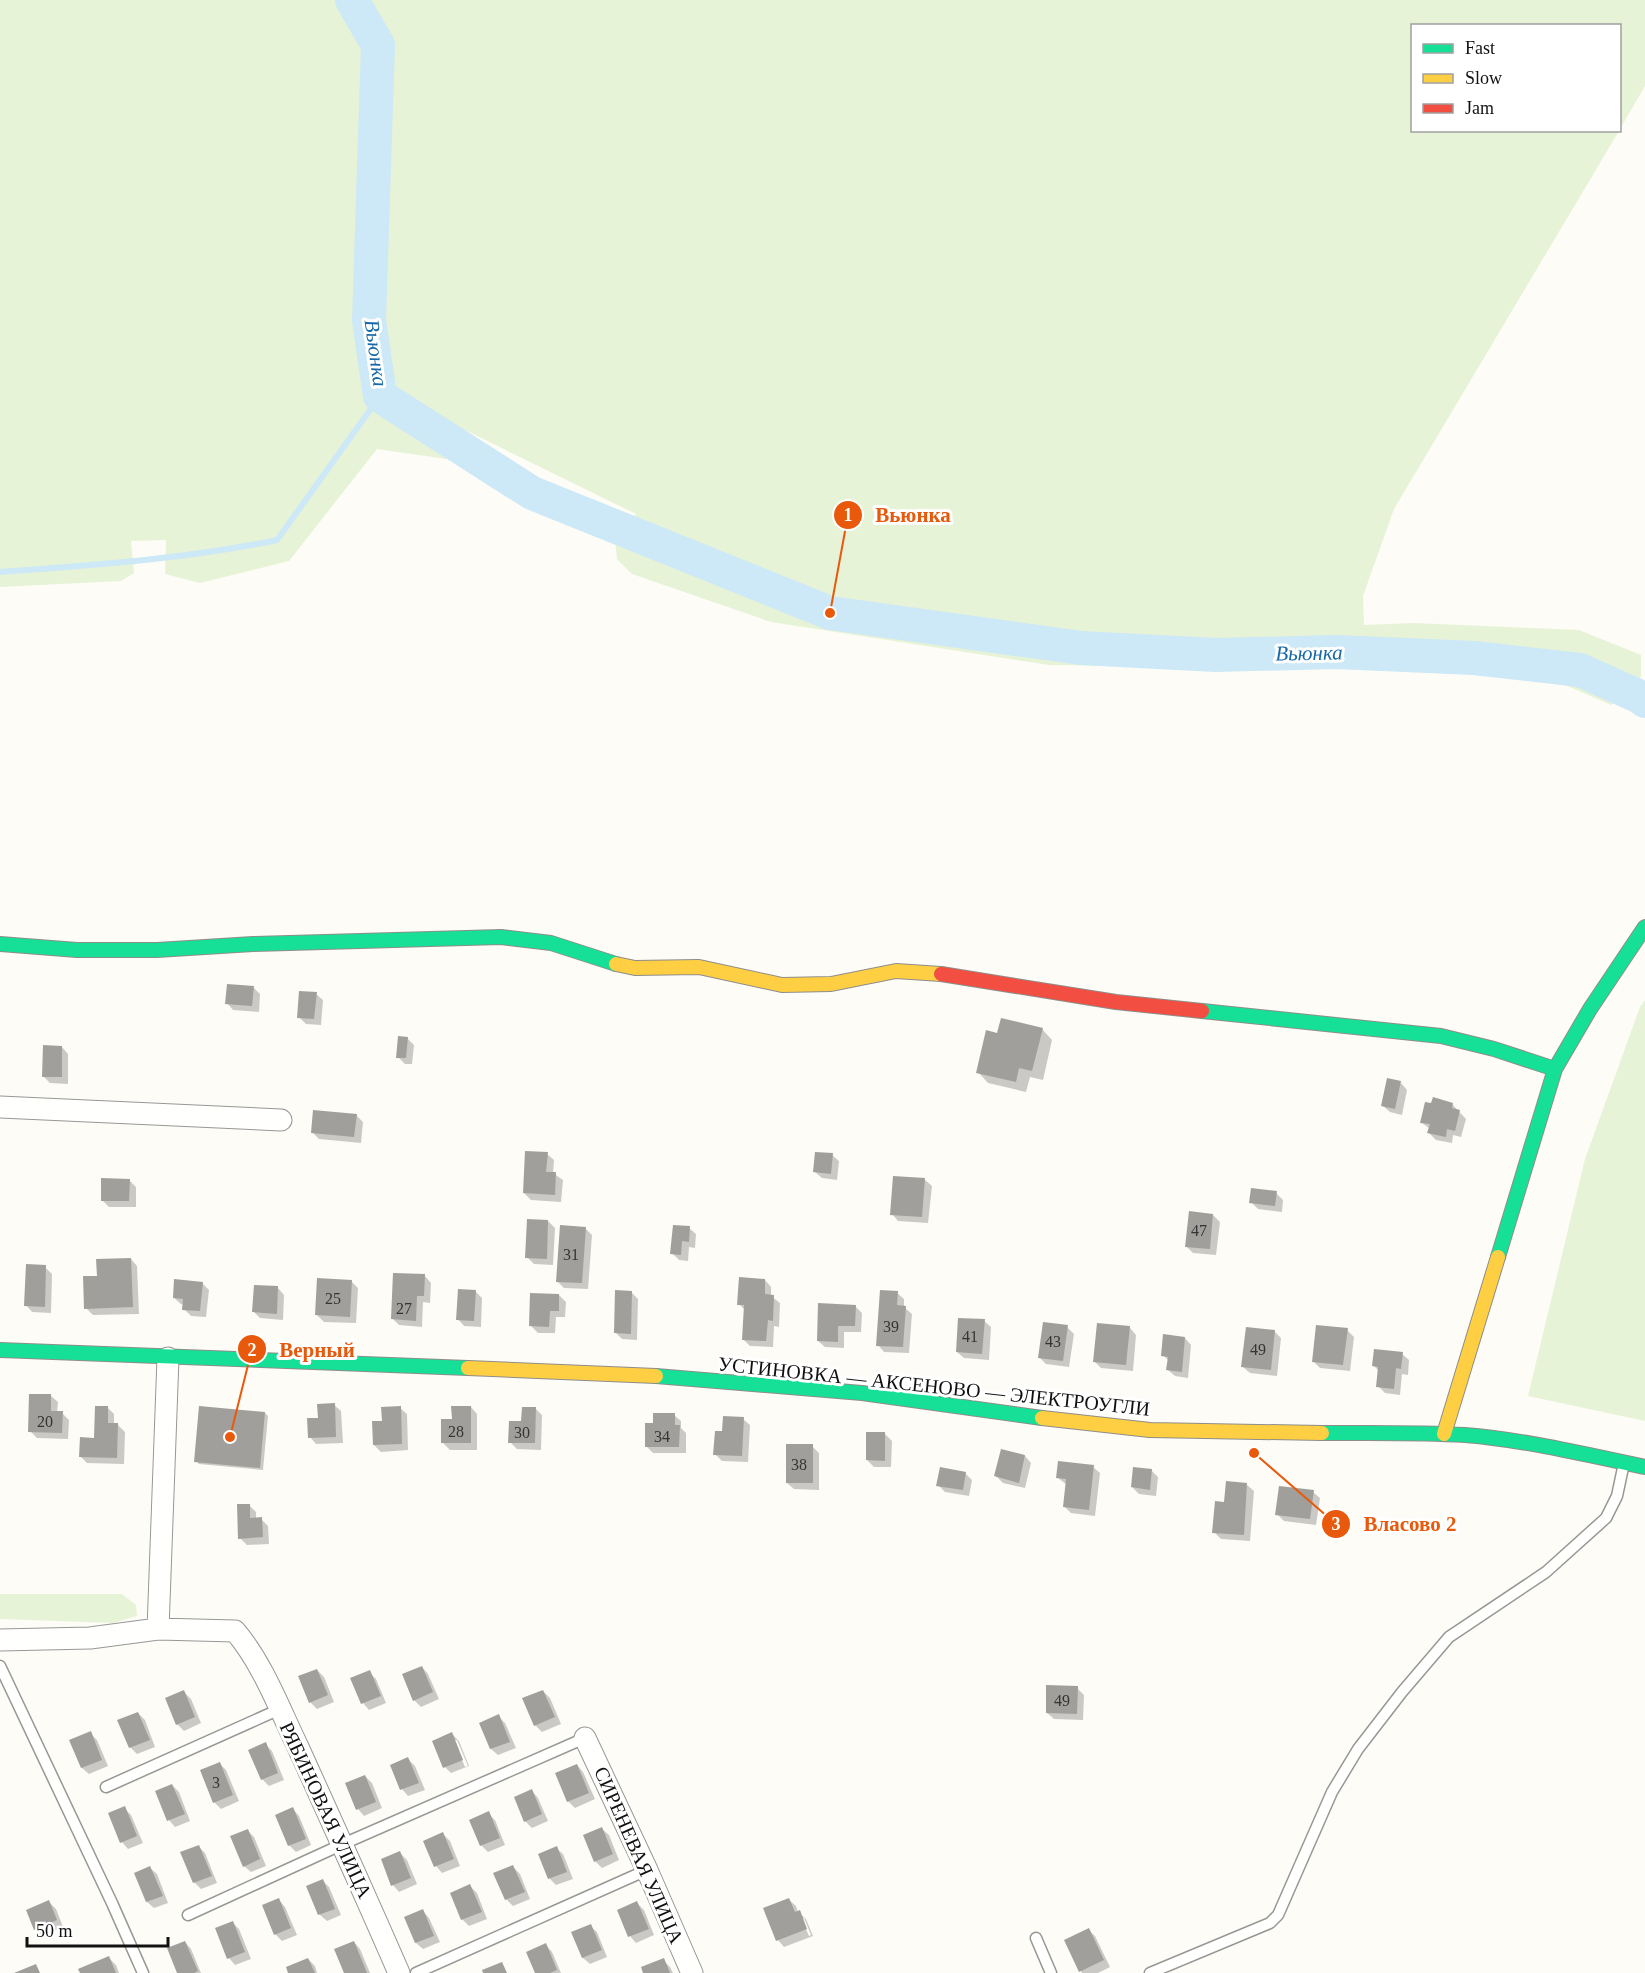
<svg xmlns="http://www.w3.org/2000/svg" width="1645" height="1973" font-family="Georgia,serif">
	<rect width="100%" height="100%" fill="#fdfcf7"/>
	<path fill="#e7f3d7" d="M0,0h1645v86l-25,43v-103h-208v104l207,1 -225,378 -31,87 1,29 50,-2 165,7 62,25v22l-30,28 -48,-21 -103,-15 -411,-4 -278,-43 -139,-48 -15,-15 -2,-22 21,-23 -169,-83 -21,28 -69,-10 -88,112 -89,22 -35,-9 1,-34 -35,1 3,32 -13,8 -121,6z
		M1645,1000v421l-117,-25 57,-237 55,-152z
		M0,1594h122l14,11 1,11 -24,7 -113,-4z"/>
	<path fill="#0003" fill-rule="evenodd" d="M253,987l7,7 -1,18 -26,-2 -6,-7z
		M316,994l7,6 -2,25 -15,-1 -7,-7z
		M1042,1029l10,11 -9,40 -13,-3 -4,15 -38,-9 -10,-11 20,-37z
		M407,1038l7,7 -2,19h-7l-7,-7z
		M62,1047l6,7v30l-18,-1 -6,-6z
		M1401,1083l6,7 -5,25 -12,-3 -7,-6z
		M1452,1104l14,15 -5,18 -8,-2 -1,8 -16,-3 -7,-7 1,-4 -9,-7z
		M356,1115l7,7 -2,21 -42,-4 -7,-7z
		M547,1154l7,6 -1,13 10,7 -2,22 -30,-2 -7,-7z
		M832,1155l7,6 -2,19 -15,-2 -7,-6z
		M129,1180l7,7v20h-27l-7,-7z
		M925,1180l7,6 -4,37 -30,-2 -6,-7z
		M1276,1193l7,7 -1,12 -24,-3 -7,-7z
		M1213,1215l7,7 -4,33 -23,-2 -7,-7z
		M548,1221l7,7 -2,37 -19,-1 -7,-7z
		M585,1228l7,7 -4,54 -24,-1 -7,-7z
		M689,1228l7,6 -1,14 -6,-1 -1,14 -9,-1 -7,-7z
		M131,1259l6,7 2,48 -46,1 -7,-7 12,-31z
		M45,1267l7,7 -1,39 -19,-1 -6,-7z
		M425,1276l6,7 -1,20 -7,-1 -1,25 -23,-2 -6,-6z
		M765,1280l6,7v9l9,7 -1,24 -5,-1 -1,21 -23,-1 -7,-7 2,-29 -6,-6z
		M351,1281l7,7 -2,35 -32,-1 -7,-7z
		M202,1283l7,7 -3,27 -15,-1 -7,-7v-4l-3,-1 -7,-6z
		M278,1288l6,7 -1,25 -23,-2 -7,-7z
		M475,1291l7,7 -1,29 -17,-1 -6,-7z
		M631,1292l7,7 -1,41 -15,-1 -7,-7z
		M897,1293l7,6v8l8,7 -3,39 -25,-1 -6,-7z
		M559,1295l7,7 -1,15h-9l-1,16h-17l-7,-7z
		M855,1306l7,7 -1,19h-17v16l-19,-1 -7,-6z
		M984,1321l7,6 -2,33 -25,-2 -7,-6z
		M1067,1327l7,7 -5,33 -23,-3 -7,-7z
		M1130,1328l6,7 -3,36 -32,-3 -7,-7z
		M1347,1330l7,7 -4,34 -30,-3 -7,-7z
		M1274,1331l7,7 -4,38 -27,-3 -7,-6z
		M1185,1338l6,7 -3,33 -13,-2 -7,-6 1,-9 -6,-6z
		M1402,1354l7,6 -1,15 -6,-1 -2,21 -15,-2 -7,-7 1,-15 -5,-5z
		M51,1396l7,6 -1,11h5l7,7 -1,19 -31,-1 -7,-7z
		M334,1405l7,6 2,32 -27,1 -6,-7 9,-18z
		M471,1407l6,7v36h-27l-7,-7z
		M108,1408l6,6v11h4l7,7 -1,32 -37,-1 -7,-7 16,-17z
		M400,1408l7,6 1,36 -27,2 -7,-7 9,-23z
		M535,1408l7,7 -1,35 -24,-1 -7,-7z
		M265,1413l3,3 -5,54 -64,-6 -3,-3z
		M674,1415l7,6v7l5,5v20h-33l-7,-7 8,-22z
		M743,1419l7,6 -2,37 -26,-1 -7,-7 9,-21z
		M885,1434l7,7 -1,26h-17l-7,-7z
		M812,1446l7,7v37l-25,-1 -7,-6z
		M1002,1451l23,5 6,7 -6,25 -22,-5 -7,-7z
		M1093,1467l7,6 -5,43 -24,-3 -7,-7 3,-21 -9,-7z
		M1151,1470l7,7 -2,19 -17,-2 -7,-7z
		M965,1473l7,7 -3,16 -24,-4 -7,-7z
		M1247,1485l7,6 -4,50 -29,-2 -7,-7 12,-28z
		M1313,1492l7,6 -4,27 -32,-4 -7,-7z
		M249,1505l7,7v7h5l7,7 1,18 -22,1 -7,-7z
		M422,1667l6,7 11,25 -18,8 -7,-7z
		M317,1670l7,7 10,25 -17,7 -7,-7z
		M369,1672l7,7 10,24 -17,7 -6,-7 -11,-24z
		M1077,1688l7,7 -1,25 -29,-1 -7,-6z
		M543,1691l7,7 11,26 -19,8 -7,-7z
		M184,1692l7,7 10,24 -17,8 -7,-7z
		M138,1713l7,7 10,27 -18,7 -7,-7z
		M498,1716l7,7 11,25 -18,7 -7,-6 -10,-25z
		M90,1733l7,7 11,26 -19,8 -7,-6 -11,-27z
		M452,1734l7,7 10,25 -18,7 -6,-6zM454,1740h3l11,26 -3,1z
		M265,1744l7,7 12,29 -15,6 -7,-7z
		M408,1759l7,7 10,24 -17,6 -6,-7z
		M219,1763l7,7 13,31 -18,8 -7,-7z
		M577,1765l6,7 12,27 -20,9 -7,-7z
		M365,1776l7,7 10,25 -18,8 -6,-7z
		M172,1785l7,7 11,29 -15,6 -6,-7z
		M532,1791l6,7 10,23 -16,7 -7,-7z
		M124,1808l7,7 12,28 -15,6 -6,-7z
		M293,1809l6,7 12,29 -15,7 -7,-7z
		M488,1813l7,7 10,25 -17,7 -7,-7z
		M602,1829l7,6 10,25 -17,8 -7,-7z
		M247,1830l7,7 12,29 -15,6 -7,-6z
		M443,1834l7,7 10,25 -18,7 -6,-7 -11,-25z
		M198,1846l7,7 12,30 -16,6 -7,-7z
		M556,1848l7,6 10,25 -17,6 -6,-6 -10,-25z
		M400,1853l7,7 10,24 -18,8 -6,-7z
		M513,1867l7,7 10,25 -17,7 -7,-7z
		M150,1868l7,6 11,29 -14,5 -7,-6 -11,-28z
		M323,1881l6,6 12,28 -14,6 -7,-6 -12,-28z
		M470,1886l7,7 10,26 -18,7 -7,-7z
		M279,1900l6,7 12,28 -15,6 -6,-6 -12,-29z
		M789,1900l7,6 2,6 8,7 7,17 -29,11 -6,-7zM801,1918h3l7,17 -2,1z
		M49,1902l7,7 7,18 -21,9 -7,-7z
		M637,1903l7,7 10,25 -18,8 -6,-7z
		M423,1911l6,7 11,24 -17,7 -7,-6z
		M232,1922l7,7 12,30 -16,6 -6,-7z
		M590,1926l7,6 10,25 -17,7 -7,-6 -10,-25z
		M1088,1930l7,6 15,31 -12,6h-16l-16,-32z
		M185,1942l6,7 10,24h-22z
		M354,1942l6,7 10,24h-24z
		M546,1945l6,7 9,21h-25z
		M109,1958l7,7 3,8h-38z
		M308,1959l7,7 2,7h-27z
		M663,1960l7,7 3,6h-28z"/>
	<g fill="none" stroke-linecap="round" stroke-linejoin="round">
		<path stroke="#cde8f7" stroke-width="6" d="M0,572c93,-7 186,-13 277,-32l103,-144"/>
		<path stroke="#cde8f7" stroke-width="34" d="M352,0l26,45 -9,275 11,76 152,97 298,120 251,35 135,7 120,-3 138,6 106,12 60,27 5,4"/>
	</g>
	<path fill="#a19f9c" d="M227,984l27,2 -2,20 -27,-2z
		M299,991l18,1 -3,27 -17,-1z
		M1001,1018l42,10 -11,43 -13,-3 -3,14 -40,-9 10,-43 11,3z
		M398,1036l10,1 -2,21h-10z
		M43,1045l19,1v31h-20z
		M1387,1078l14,3 -6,28 -14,-3z
		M1433,1097l20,6 -1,5 8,2 -5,21 -8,-2 -1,8 -19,-4 3,-9 -10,-1 5,-21 6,1z
		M313,1110l44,4 -3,23 -43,-4z
		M525,1151l23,1 -2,20h10l-1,23 -32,-2z
		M815,1152l18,1 -2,21 -18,-2z
		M893,1176l32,2 -3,39 -32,-2z
		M101,1178l29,1 -1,22h-28z
		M1251,1188l26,3 -2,15 -26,-3z
		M1189,1211l24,3 -3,35 -25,-2z
		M527,1219l21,1 -1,39 -22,-1z
		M560,1225l26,2 -4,56 -26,-1z
		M673,1225l17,1 -1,16 -7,-1 -1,14 -11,-1z
		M131,1258l2,49 -49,2 -1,-33h14l-1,-17z
		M26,1264l20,1 -1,42 -21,-1z
		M393,1273l32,1 -1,22h-7l-1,25 -25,-2z
		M739,1277l26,2v15l9,1 -1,26 -5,-1 -2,21 -24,-1 2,-35h-7z
		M317,1278l35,2 -2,37 -35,-2z
		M174,1279l29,3 -3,29 -18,-1 1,-11 -10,-1z
		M254,1285l24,1 -1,28 -25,-2z
		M458,1289l18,1 -2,31 -18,-1z
		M615,1290l17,1 -1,43 -17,-1z
		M880,1290l18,1 -1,14 9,1 -3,41 -27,-1z
		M530,1293l29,1v17h-9l-1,16 -20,-1z
		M818,1303l38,2 -1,21h-17v16l-21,-1z
		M958,1318l27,1 -3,35 -26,-2z
		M1043,1322l25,3 -5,36 -25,-3z
		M1097,1323l33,3 -4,39 -33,-3z
		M1316,1325l32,3 -5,37 -31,-3z
		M1246,1327l29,3 -4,40 -30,-3z
		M1163,1334l22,3 -3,35 -16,-2 2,-13 -7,-1z
		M1374,1349l29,3 -2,17 -5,-1 -2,21 -18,-2 2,-20 -6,-1z
		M29,1394h22v17h12l-1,22 -34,-1z
		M335,1403l1,34 -28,1 -1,-20h11l-1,-14z
		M95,1406h13v17h10l-1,35 -38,-1 1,-20 14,1z
		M199,1406l66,6 -5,56 -66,-6z
		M401,1406l1,38 -29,1 -1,-24h10l-1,-14z
		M451,1406h20v37h-30v-24h11z
		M522,1407h14l-1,36h-27l1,-22h12z
		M653,1413h22v12h5l-1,22h-34v-24h8z
		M723,1416l21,1 -2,39 -29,-1 2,-24h7z
		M866,1432h19v29l-19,-1z
		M786,1444h27v39h-27z
		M1001,1449l24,6 -6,28 -25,-7z
		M1058,1461l36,4 -5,45 -26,-3 3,-28 -10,-1z
		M940,1467l26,5 -3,18 -27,-4z
		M1133,1467l19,2 -2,21 -19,-3z
		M1226,1481l21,2 -3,52 -32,-2 3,-32 9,1z
		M1279,1486l35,4 -4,29 -35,-4z
		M237,1504h13v14l12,-1 1,20 -25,2z
		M422,1666l11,26 -20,9 -11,-27z
		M317,1669l11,26 -19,8 -11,-27z
		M370,1670l11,26 -20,8 -11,-26z
		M1046,1685l32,1 -1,28 -31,-1z
		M184,1690l11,27 -19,8 -11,-27z
		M543,1690l12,27 -21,9 -12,-28z
		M138,1712l12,28 -21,8 -12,-28z
		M499,1714l11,28 -20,7 -11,-26z
		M91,1731l11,29 -21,8 -12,-28z
		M452,1732l11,28 -20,8 -11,-27z
		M266,1742l12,31 -17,7 -13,-30z
		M408,1757l11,26 -19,7 -10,-25z
		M220,1762l13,33 -20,8 -13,-33z
		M577,1764l12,29 -22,9 -12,-29z
		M365,1775l11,27 -20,8 -11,-27z
		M172,1784l13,30 -18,7 -12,-30z
		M532,1789l10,25 -18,8 -10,-25z
		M125,1806l12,30 -17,7 -12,-30z
		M293,1807l13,32 -18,7 -13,-31z
		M489,1811l11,27 -20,8 -11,-26z
		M602,1827l11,27 -19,8 -11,-27z
		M248,1829l12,30 -17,8 -13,-31z
		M443,1832l11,27 -20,8 -11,-26z
		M199,1845l13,31 -19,7 -13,-31z
		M557,1846l10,26 -19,7 -10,-25z
		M400,1851l11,27 -20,8 -10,-27z
		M513,1865l12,27 -20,8 -12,-27z
		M150,1866l13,30 -17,6 -12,-29z
		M323,1879l12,30 -17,6 -12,-29z
		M470,1884l12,28 -21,8 -11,-27z
		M279,1898l12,30 -17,7 -12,-30z
		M789,1898l6,14 5,-2 7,19 -31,12 -13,-33z
		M49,1900l8,20 -23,10 -8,-20z
		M637,1901l12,28 -21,8 -11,-27z
		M423,1909l11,27 -19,7 -11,-26z
		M233,1921l12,31 -18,7 -12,-31z
		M591,1924l11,26 -20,8 -11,-26z
		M1089,1928l15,32 -25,12 -15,-32z
		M185,1941l13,30 -4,2h-17l-10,-25z
		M354,1941l13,32h-23l-10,-24z
		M546,1943l11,27 -7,3h-15l-9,-21z
		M109,1956l7,17h-36l-2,-4z
		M308,1958l7,15h-27l-2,-6z
		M664,1958l6,15h-27l-2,-6z
		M502,1962l5,11h-24l-1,-3z
		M36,1964l4,9h-26z"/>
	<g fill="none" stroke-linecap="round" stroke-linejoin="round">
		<defs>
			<path id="lane" d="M0,1666l112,237 31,70
				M106,1787l174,-78
				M188,1915l155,-71 242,-106
				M1036,1938l15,35
				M416,1973l231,-103
				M1150,1973l120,-50 8,-8 54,-123 26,-43 44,-57 47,-55 97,-65 60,-54 11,-22 7,-33"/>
			<path id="street" d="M0,1107l281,13
				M158,1629l10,-271
				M0,1640l90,-2 68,-9 77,2c28,33 44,77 63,116 34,75 68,150 101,226
				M585,1738l62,132 45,103"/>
			<path id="fast" d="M0,944l77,6h80l96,-6 248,-7 50,6 65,21
				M1202,1011l239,25 53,13 61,20
				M1498,1257l57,-188 35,-60 55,-82
				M0,1350l468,18
				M656,1376l206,17 180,25
				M1322,1433c48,0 95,-1 143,2 60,5 120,19 180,32"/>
			<path id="slow" d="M616,964l19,4 64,-1 83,18 49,-1 65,-13 45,3
				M468,1368l188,8
				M1042,1418l108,12 172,3
				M1444,1434l54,-177"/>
			<path id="jam" d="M941,974l175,28 86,9"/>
		</defs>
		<use href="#lane" stroke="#979795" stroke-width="13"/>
		<use href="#street" stroke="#979795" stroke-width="23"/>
		<use href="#fast" stroke="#8e8d8b" stroke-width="16"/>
		<use href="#slow" stroke="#8e8d8b" stroke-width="16"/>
		<use href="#jam" stroke="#8e8d8b" stroke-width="16"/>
		<use href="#lane" stroke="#fffffe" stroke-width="10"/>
		<use href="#street" stroke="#fffffe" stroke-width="21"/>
		<use href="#fast" stroke="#16e098" stroke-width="14"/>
		<use href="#slow" stroke="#ffcf43" stroke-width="14"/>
		<use href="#jam" stroke="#f24e42" stroke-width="14"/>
	</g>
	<g text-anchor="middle" stroke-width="6" stroke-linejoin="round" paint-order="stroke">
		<g font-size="16" fill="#353434">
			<text x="1199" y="1236">47</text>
			<text x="571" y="1260">31</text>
			<text x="333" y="1304">25</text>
			<text x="404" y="1314">27</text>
			<text x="891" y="1332">39</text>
			<text x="970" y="1342">41</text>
			<text x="1053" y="1347">43</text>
			<text x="1258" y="1355">49</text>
			<text x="45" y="1427">20</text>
			<text x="456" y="1437">28</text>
			<text x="522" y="1438">30</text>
			<text x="662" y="1442">34</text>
			<text x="799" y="1470">38</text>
			<text x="1062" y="1706">49</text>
			<text x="216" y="1788">3</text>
		</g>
		<g font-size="20" fill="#111" stroke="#fff">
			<text transform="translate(934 1386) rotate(6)" y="7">УСТИНОВКА — АКСЕНОВО — ЭЛЕКТРОУГЛИ</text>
			<text transform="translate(326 1810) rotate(65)" y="7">РЯБИНОВАЯ УЛИЦА</text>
			<text transform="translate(639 1855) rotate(66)" y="7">СИРЕНЕВАЯ УЛИЦА</text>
		</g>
		<g font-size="21" font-style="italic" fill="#1768a6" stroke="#fff">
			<text transform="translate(376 353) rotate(82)" y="7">Вьюнка</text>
			<text transform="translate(1309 653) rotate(-1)" y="7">Вьюнка</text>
		</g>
	</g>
	<path fill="none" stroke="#e8590c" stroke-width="2" d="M830 613L848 515M230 1437L252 1349M1254 1453L1336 1524"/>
	<g fill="#e8590c" stroke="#fff" stroke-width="2">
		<circle cx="830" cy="613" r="6"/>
		<circle cx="230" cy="1437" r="6"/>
		<circle cx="1254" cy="1453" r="6"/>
		<circle cx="848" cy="515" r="15"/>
		<circle cx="252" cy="1349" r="15"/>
		<circle cx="1336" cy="1524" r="15"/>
	</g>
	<g font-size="18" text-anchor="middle" font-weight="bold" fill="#fff">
		<text x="848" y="521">1</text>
		<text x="252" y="1356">2</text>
		<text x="1336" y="1530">3</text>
	</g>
	<g font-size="21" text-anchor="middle" font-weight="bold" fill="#e8590c" stroke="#fff" stroke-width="6" stroke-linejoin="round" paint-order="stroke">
		<text x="913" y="522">Вьюнка</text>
		<text x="317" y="1357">Верный</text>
		<text x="1410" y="1531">Власово 2</text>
	</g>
	<rect x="1411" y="24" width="210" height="108" fill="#ffffff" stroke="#a0a0a0" stroke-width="1.5"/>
	<rect x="1423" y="44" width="30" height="9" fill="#16e098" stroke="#a0a0a0" stroke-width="1.5"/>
	<text x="1465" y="54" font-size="18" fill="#111111">Fast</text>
	<rect x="1423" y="74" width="30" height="9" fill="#ffcf43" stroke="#a0a0a0" stroke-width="1.5"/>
	<text x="1465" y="84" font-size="18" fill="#111111">Slow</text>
	<rect x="1423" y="104" width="30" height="9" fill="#f24e42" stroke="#a0a0a0" stroke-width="1.5"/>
	<text x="1465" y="114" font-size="18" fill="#111111">Jam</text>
	<path d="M27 1937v9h141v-9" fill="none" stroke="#111111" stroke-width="3"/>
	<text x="36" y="1937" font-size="18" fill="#111111" stroke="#ffffff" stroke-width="4.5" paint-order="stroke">50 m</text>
</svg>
